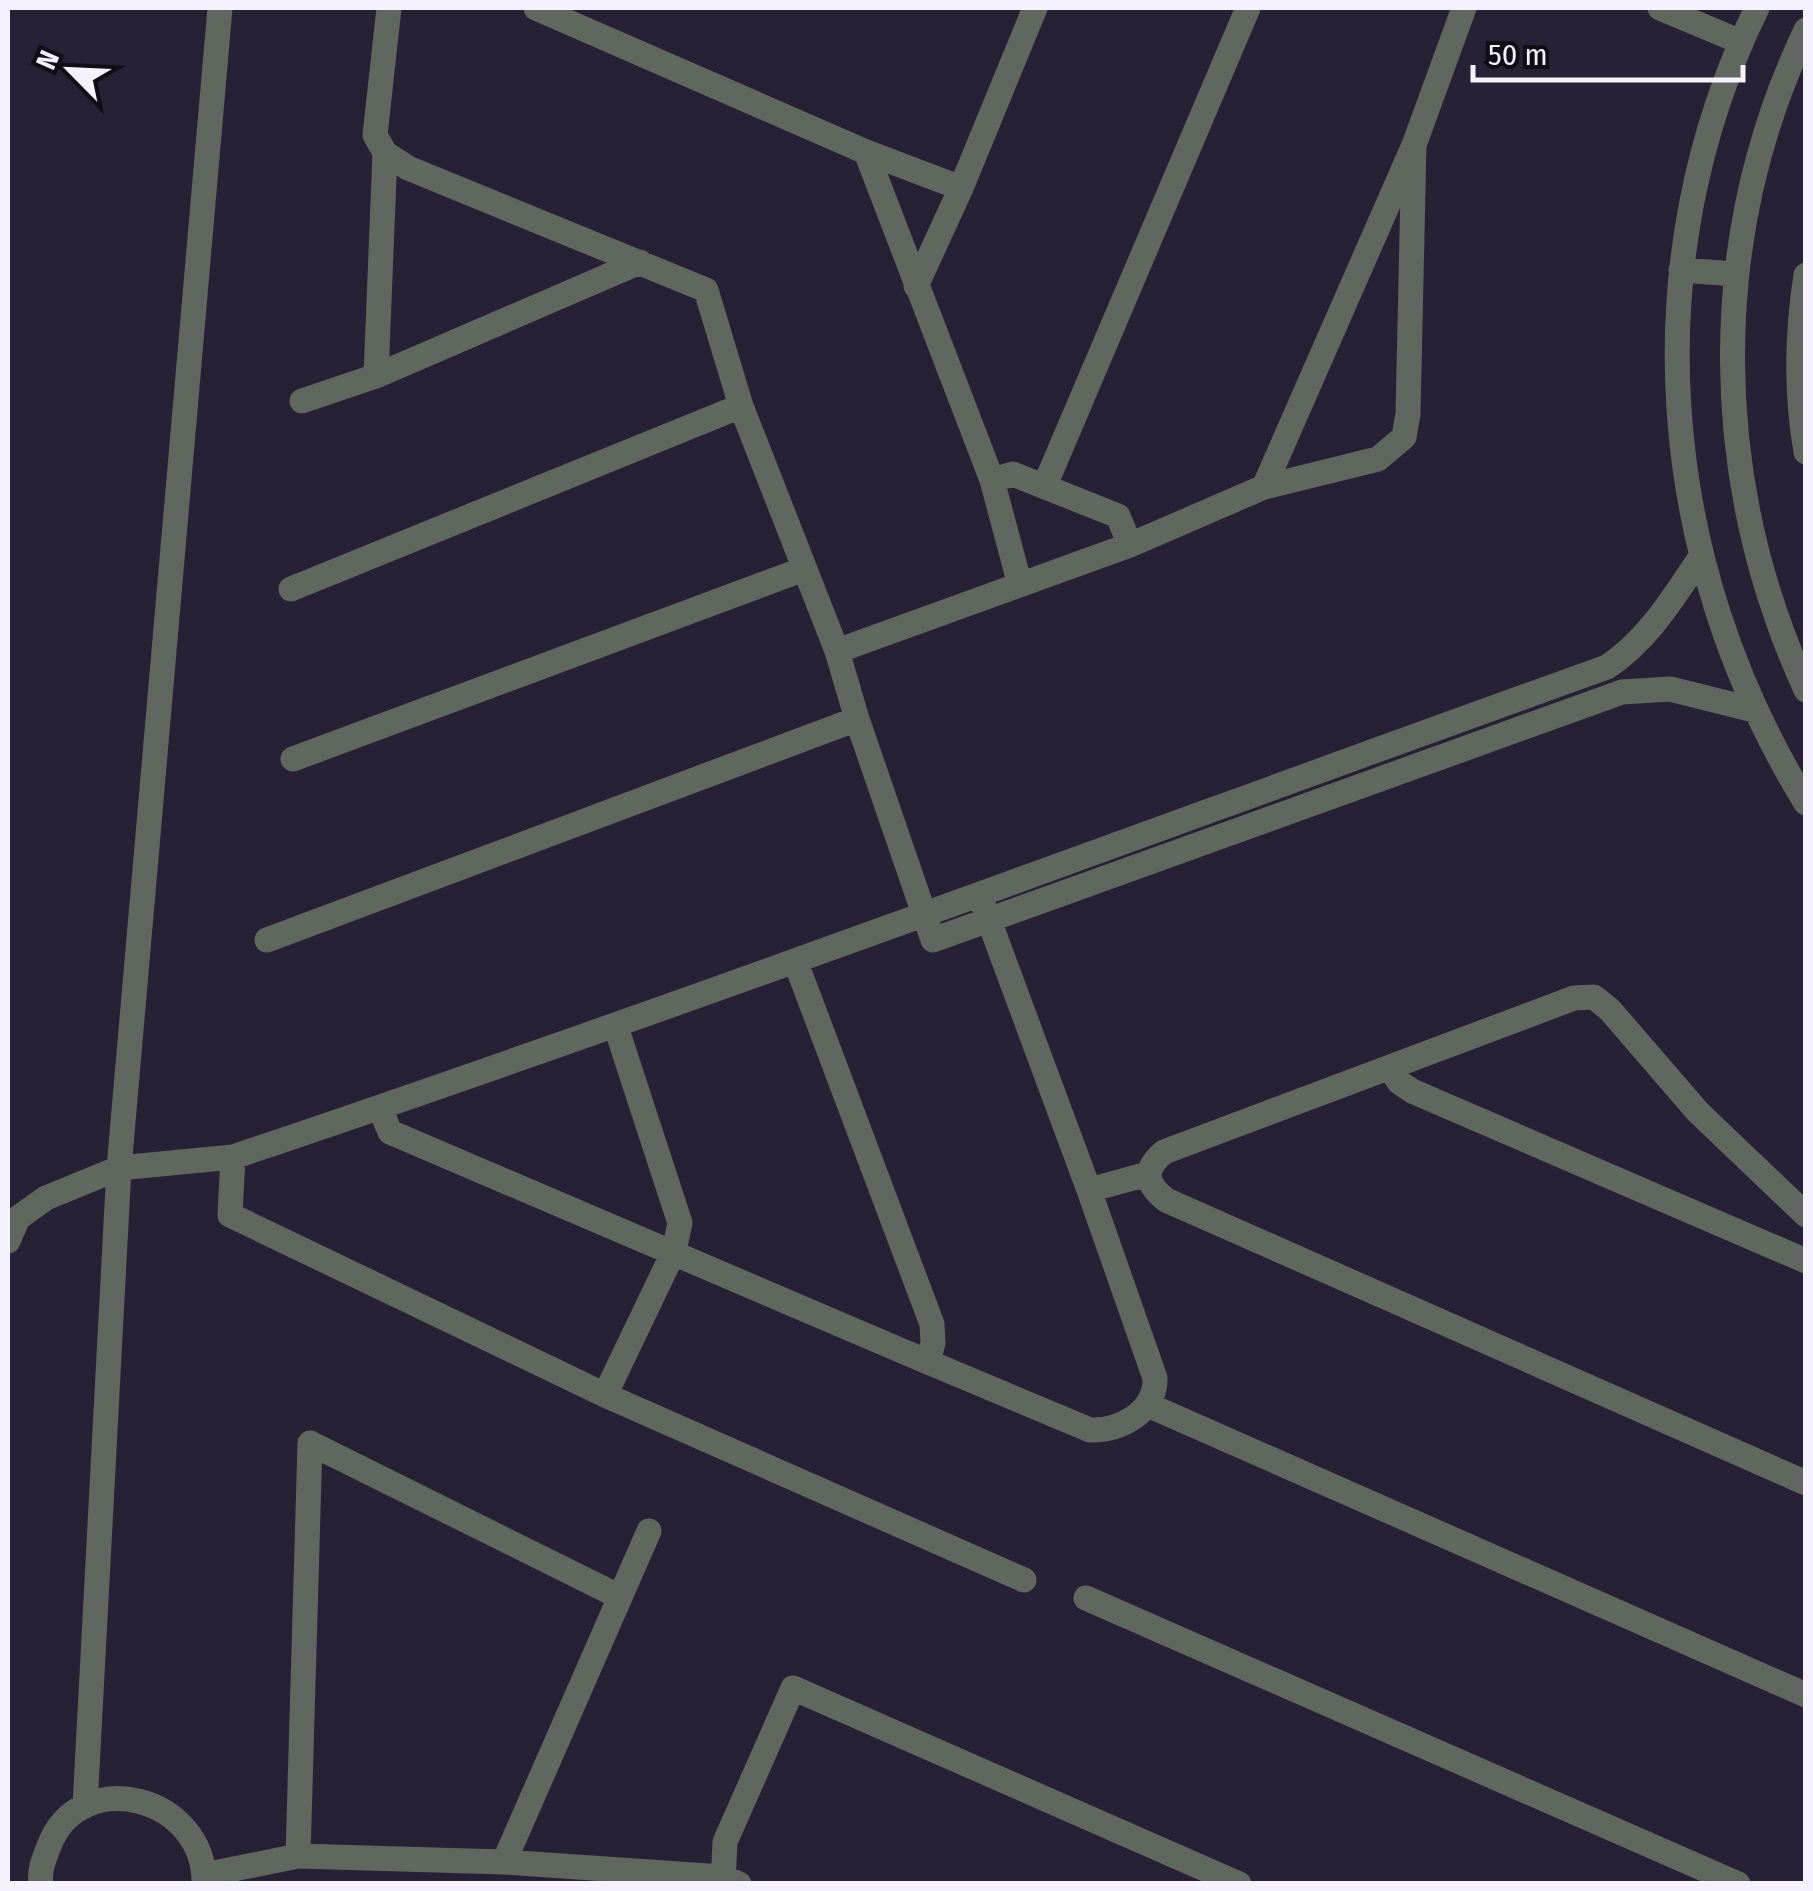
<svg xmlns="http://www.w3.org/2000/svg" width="1813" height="1891" font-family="'Fira Sans Condensed',sans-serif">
	<rect width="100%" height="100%" fill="#282136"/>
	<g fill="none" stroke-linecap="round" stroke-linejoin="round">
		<path stroke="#5f675e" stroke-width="25" d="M389,8l-14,127 10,18 23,15 298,122 35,116 96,245 20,68 76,221 689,-248 48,-3 84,21
			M536,8l330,144 95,36
			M1660,8l81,34
			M1757,8c-125,255 -99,555 49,795
			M1806,30c-100,210 -96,450 0,660
			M866,152l126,328 28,105
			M385,153l-9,223 264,-114
			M1681,270l54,4
			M1806,275c-9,58 -10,119 0,177
			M916,286l45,-98 74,-180
			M302,401l74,-25
			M992,480l21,-6 105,42 12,29
			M1045,485l203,-477
			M1264,487l150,-342 50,-137
			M291,589l450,-183
			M837,651l293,-106 134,-58 114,-28 26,-22 4,-23 6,-269
			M293,759l511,-190
			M267,940l590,-221
			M796,963l136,361 1,19 -5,19 162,68c30,1 66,-18 65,-52l-66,-188 -105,-283
			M1390,1068l9,14 13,9 394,170
			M380,1108l10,24 538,230
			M233,1157c461,-155 917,-326 1374,-490 41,-27 66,-69 93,-109
			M1089,1190l59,-16
			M1806,1215l-108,-103 -88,-102 -16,-13 -20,1 -410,154c-21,18 -19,31 2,48l640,283
			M8,1241l10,-23 28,-20 73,-30 114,-11 -3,58 375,180 69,-144 6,-28 -64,-196
			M605,1395l419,185
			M1148,1405l658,290
			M1086,1598l652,286
			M85,1806l34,-638 101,-1160
			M298,1856l12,-413 308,153
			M504,1862l145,-331
			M204,1875l94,-19 206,6 219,15 16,7
			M41,1884c-2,-15 3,-24 8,-38 31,-82 157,-50 155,38
			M723,1884l2,-42 68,-154 446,196"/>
	</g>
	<rect width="1813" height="1891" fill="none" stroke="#f5f2fe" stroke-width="20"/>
	<g transform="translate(70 70) rotate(294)" stroke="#100d16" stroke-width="8" paint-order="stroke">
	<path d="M0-8L18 38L0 25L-18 38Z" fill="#f5f2fe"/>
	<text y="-15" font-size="28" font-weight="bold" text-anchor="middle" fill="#f5f2fe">N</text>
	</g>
	<path d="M1473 65v15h270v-15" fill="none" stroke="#f5f2fe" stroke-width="5"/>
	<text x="1488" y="65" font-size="30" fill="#f5f2fe" stroke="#100d16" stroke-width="8" paint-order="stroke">50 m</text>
</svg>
